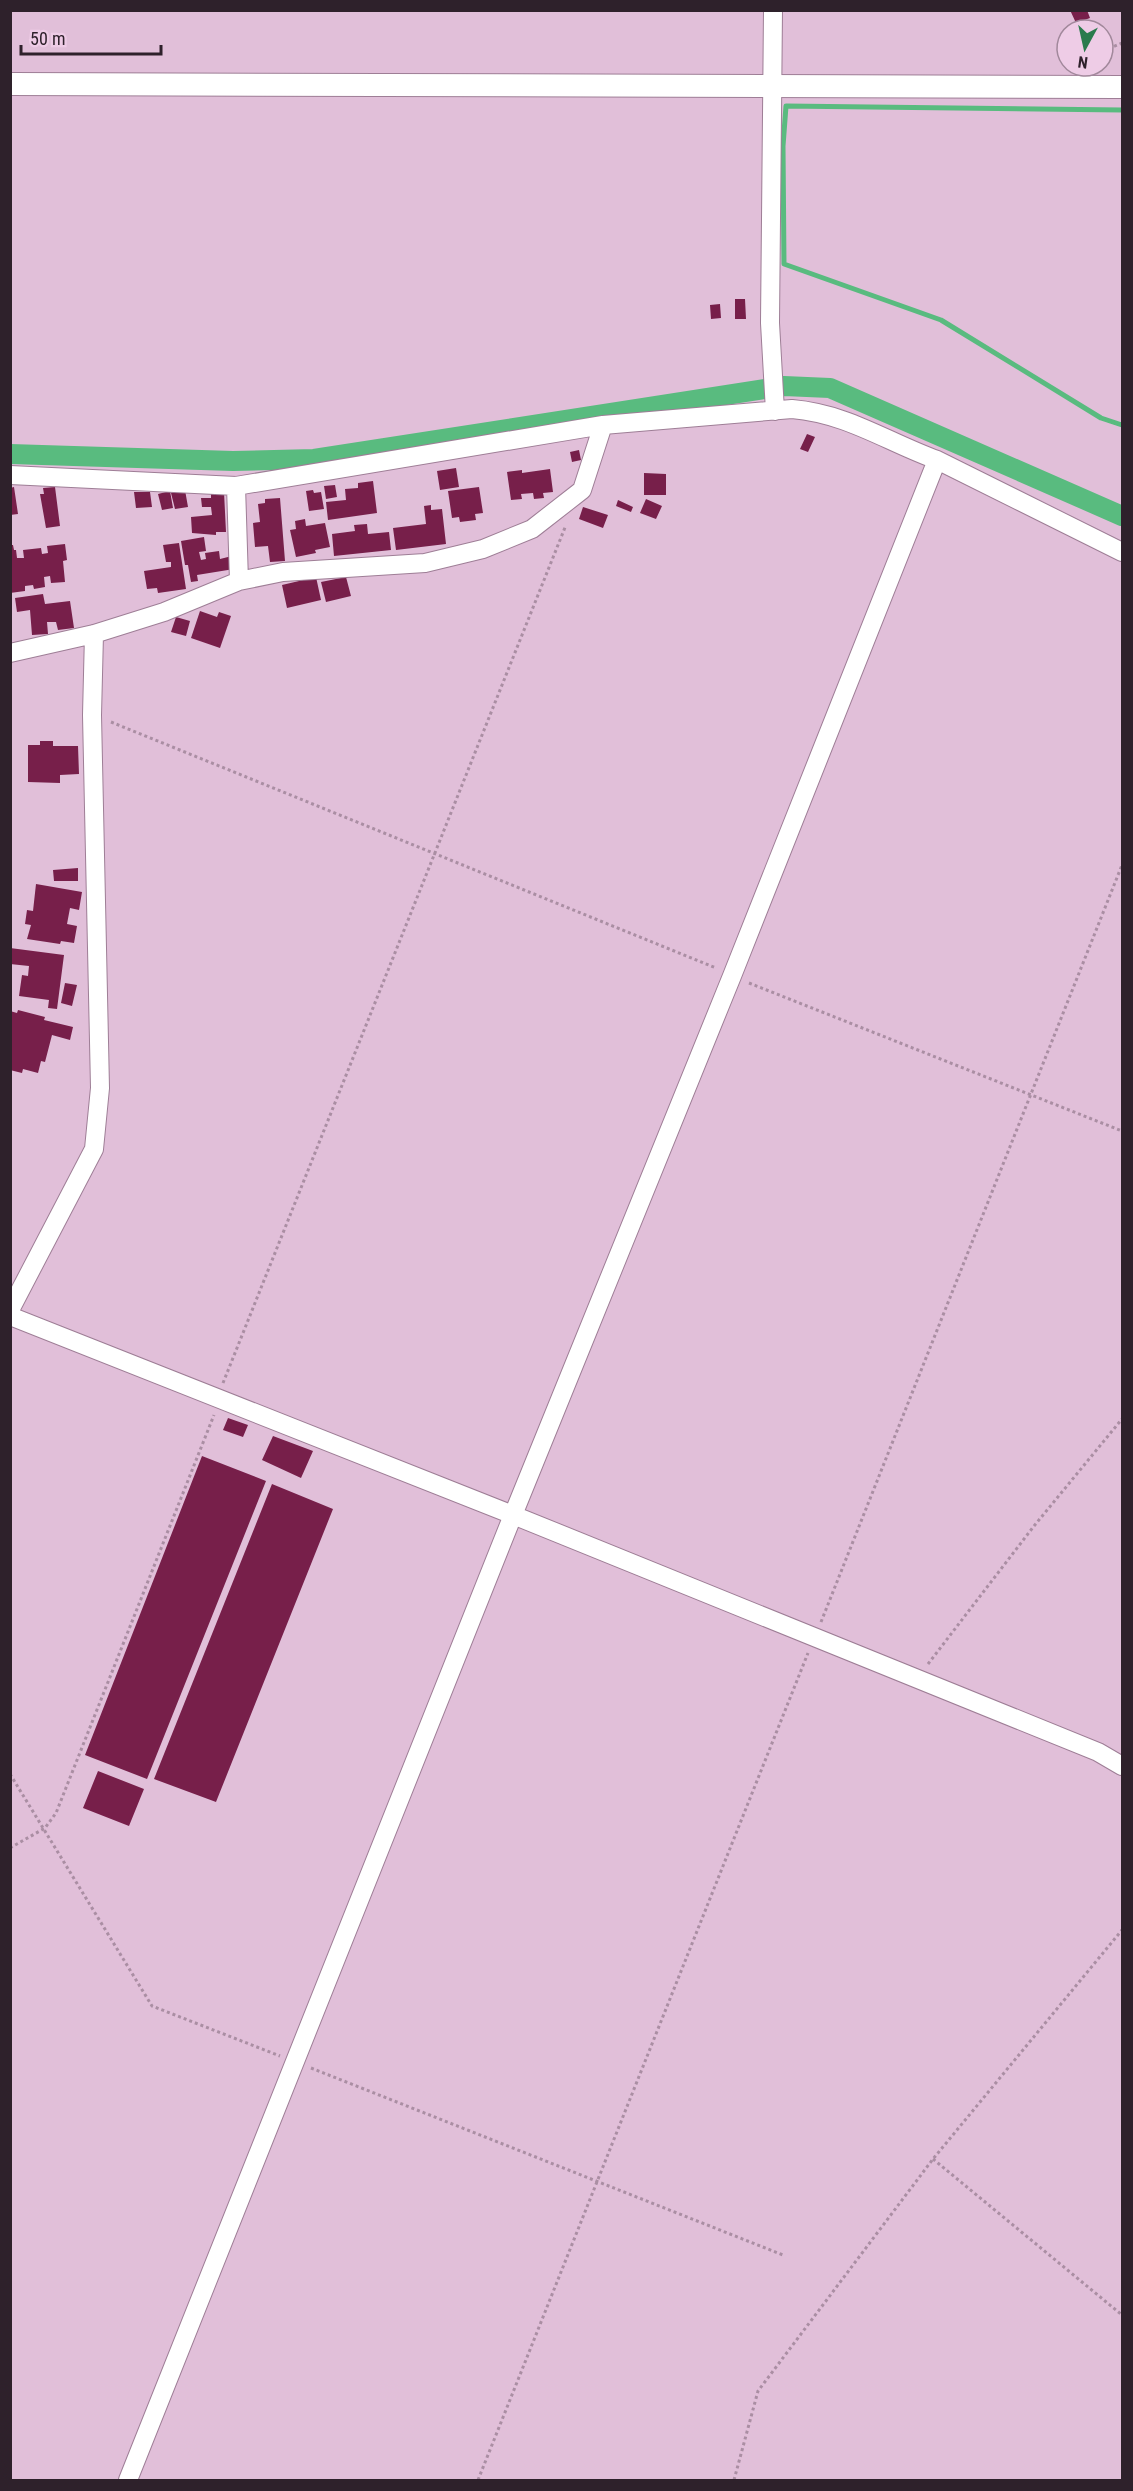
<svg xmlns="http://www.w3.org/2000/svg" width="1133" height="2491" font-family="'Roboto Condensed',sans-serif">
	<rect width="100%" height="100%" fill="#e1bfd9"/>
	<g fill="none" stroke-linecap="round" stroke-linejoin="round">
		<path stroke="#59bb7f" stroke-width="5" d="M1122,110l-336,-4 -3,40 1,118 157,56 160,98 21,7"/>
		<path stroke="#59bb7f" stroke-width="20" d="M10,454l223,7 81,-2 470,-73 46,2 292,128"/>
	</g>
	<path fill="#771f4a" d="M1070,10h17l3,8 -14,5z
		M735,299h10l1,20h-11z
		M720,304l1,14 -10,1 -1,-14z
		M807,434l8,3 -7,15 -8,-3z
		M579,450l2,10 -9,2 -2,-10z
		M456,468l3,19 -19,3 -3,-19z
		M550,469l3,23 -10,1 1,5 -10,1 -1,-6 -12,1 1,5 -11,1 -4,-28 15,-2v3z
		M644,473l22,1v21h-22z
		M373,481l4,32 -49,7 -2,-18 20,-2 -1,-11 13,-1v-5z
		M335,485l2,12 -11,2 -2,-13z
		M14,487l4,27 -8,1v-27z
		M55,487l5,39 -14,2 -6,-34h4l-1,-6z
		M479,487l4,26 -8,1 1,6 -16,2 -1,-5 -7,1 -4,-27z
		M185,490l3,17 -13,2 -4,-16z
		M313,490l1,3 7,-1 3,17 -15,2 -3,-20z
		M170,491l3,17 -11,2 -4,-16z
		M134,492h16l2,15 -16,1z
		M211,492h13l2,40h-10v3l-24,-2 -1,-16 21,-2 -1,-8h-9l-1,-9h10z
		M280,498l5,63 -15,1 -2,-16 -13,1 -2,-24 7,-1 -2,-18 7,-1v-4z
		M646,499l16,7 -6,13 -16,-6z
		M618,500l15,7 -2,5 -15,-6z
		M431,505v5l11,-1 4,35 -50,6 -3,-22 33,-4 -2,-18z
		M583,507l25,8 -5,13 -24,-9z
		M305,519l1,7 19,-3 5,24 -15,3 1,3 -20,4 -6,-27 6,-1 -1,-8z
		M367,524l1,10 21,-2 2,18 -57,6 -2,-22 23,-3 -1,-6z
		M204,537l2,14 -7,1 2,8 5,-1 -1,-6 14,-2 1,8 12,-3 2,13 -37,6 1,6 -7,1 -3,-17h-3l-4,-24z
		M179,543l7,46 -28,4 -1,-5 -10,1 -3,-18 27,-4v-5h-5l-3,-17z
		M65,544l2,16 -4,1 2,21 -14,1 -1,-7 -6,1 1,10 -11,2 -1,-4 -8,1v5l-15,2v-48h3l1,5h2l1,8h7l-1,-8 18,-2 1,6 6,-1 -1,-7z
		M316,577l5,23 -34,8 -5,-23z
		M346,577l5,19 -25,6 -5,-20z
		M43,594l2,10 25,-3 4,27 -16,2 -2,-8h-9l1,12 -16,1 -2,-25 -13,2 -2,-14z
		M200,611l17,6 2,-5 12,4 -11,32 -29,-10z
		M176,617l14,4 -4,15 -15,-4z
		M40,741h13v5h25l1,28 -19,1v8l-32,-1v-37h12z
		M78,868v13h-24l-1,-11z
		M36,884l46,8 -3,18 -9,-2 -3,16 10,2 -3,17 -13,-2 -1,3 -33,-5 4,-14 -6,-1 2,-14 6,1z
		M10,948l54,7 -7,54 -9,-1 1,-8 -30,-4 3,-21 6,1 1,-10 -19,-2z
		M65,983l12,2 -5,21 -11,-3z
		M18,1010l27,7 -1,3 29,7 -3,13 -18,-5 -7,27 -4,-1 -3,12 -15,-4 -1,4 -12,-3v-59l7,2z
		M228,1418l20,7 -5,12 -20,-7z
		M273,1436l40,15 -12,27 -39,-18z
		M202,1456l64,25 -119,298 -62,-24z
		M272,1484l61,25 -117,293 -62,-23z
		M98,1771l46,18 -15,37 -46,-18z"/>
	<g fill="none" stroke-linecap="round" stroke-linejoin="round">
		<defs>
			<path id="minor" d="M773,10l-3,313 5,88
				M10,475l226,11 367,-61 189,-16c56,5 93,32 145,51l185,92
				M236,486l3,95
				M10,653l84,-19 70,-22 75,-31 44,-9 142,-9 58,-14 49,-20 50,-39 21,-65
				M10,1310l84,-161 6,-61 -8,-373 2,-81
				M10,1316l503,199 585,237 24,14
				M128,2480l385,-965 219,-539 205,-516"/>
			<path id="tertiary" d="M10,84l1112,3"/>
		</defs>
		<use href="#minor" stroke="#9e7e96" stroke-width="20"/>
		<use href="#tertiary" stroke="#9e7e96" stroke-width="24"/>
		<path stroke="#aa8ea3" stroke-width="3" stroke-dasharray="3 3" stroke-linecap="butt" d="M1103,51l19,-8
			M111,722l605,246
			M749,983l373,148
			M223,1383l343,-858
			M821,1622l301,-757
			M928,1664l106,-138 88,-107
			M10,1774l142,232 128,50
			M10,1848l35,-20 11,-15 158,-398
			M311,2068l472,187
			M933,2159l189,156
			M478,2480l330,-827
			M734,2480l24,-89 175,-232 189,-229"/>
		<use href="#minor" stroke="#fff" stroke-width="18"/>
		<use href="#tertiary" stroke="#fff" stroke-width="22"/>
	</g>
	<rect width="1133" height="2491" fill="none" stroke="#2e212b" stroke-width="24"/>
	<g transform="translate(1085 48) rotate(188)"><circle r="28" fill="#eecce6" stroke="#a1889b" stroke-width="1.5"/>
	<path d="M0-4.5L10 22L0 15L-10 22Z" fill="#2a7b4d"/>
	<text y="-9" font-size="16" font-weight="bold" text-anchor="middle" fill="#2e212b">N</text>
	</g>
	<path d="M21 45v9h140v-9" fill="none" stroke="#2e212b" stroke-width="3"/>
	<text x="30" y="45" font-size="18" fill="#2e212b" stroke="#eecce6" stroke-width="4.5" paint-order="stroke">50 m</text>
</svg>
